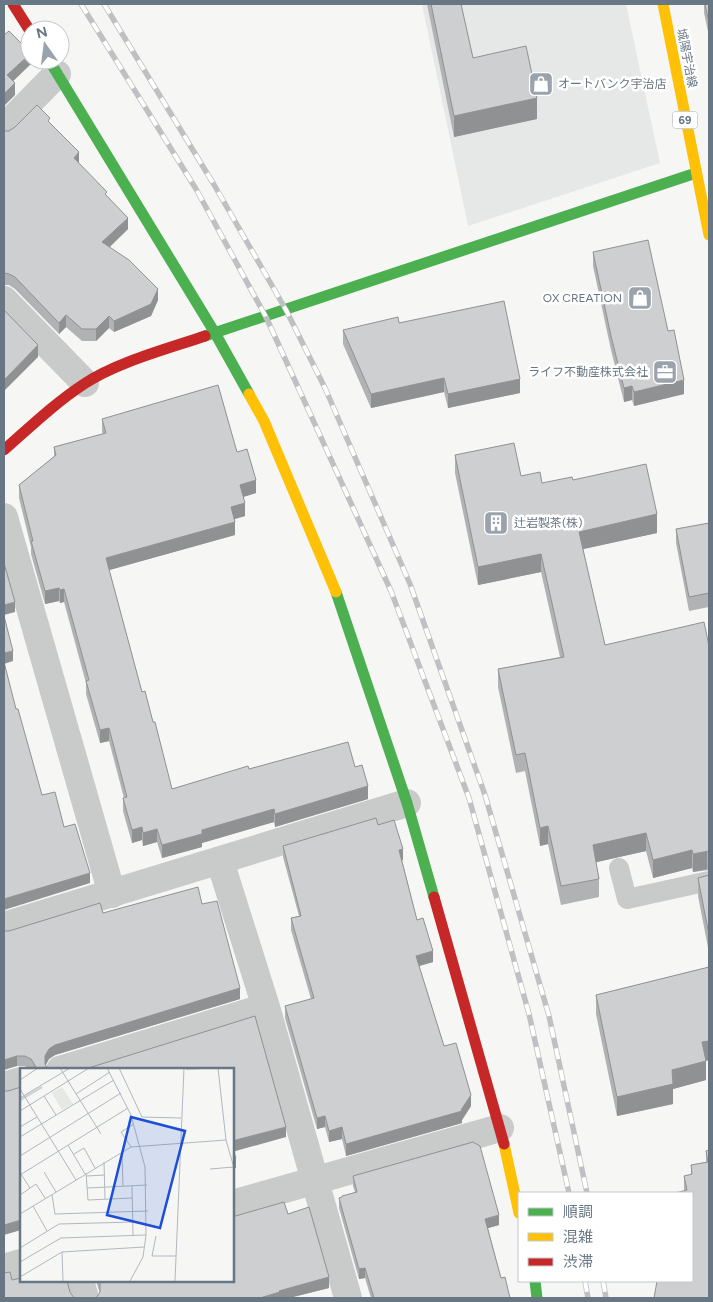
<svg xmlns="http://www.w3.org/2000/svg" width="713" height="1302" font-family="Figtree,'Noto Sans JP',sans-serif">
	<rect width="100%" height="100%" fill="#f6f6f5"/>
	<path fill="#e6e8e8" d="M422,4h204l34,159 -192,63z"/>
	<g fill="none" stroke-linecap="round" stroke-linejoin="round">
		<path stroke="#c9caca" stroke-width="20" d="M619,868l8,31 82,-18"/>
		<path stroke="#c9caca" stroke-width="28" d="M4,128l53,-54
			M4,300l81,83
			M4,517l108,377
			M220,861l46,146 82,291
			M4,926l403,-123
			M60,1070l206,-63
			M4,1086l17,-5
			M232,1204l268,-76
			M4,1268l17,-5
			M80,1281l5,17"/>
		<path stroke="#4caf50" stroke-width="11" d="M49,60l166,273 34,61
			M205,336l491,-163
			M336,592l71,211 27,94
			M535,1281l2,17"/>
		<path stroke="#ffc107" stroke-width="11" d="M663,4l46,231
			M249,394l15,27 72,171
			M504,1144l15,69"/>
		<path stroke="#c62828" stroke-width="11" d="M13,4l17,27
			M4,450c26,-23 51,-47 80,-66 33,-22 83,-35 121,-48
			M434,897l70,247"/>
		<defs>
			<path id="rail" d="M81,4l115,185 70,128 125,274 78,207 60,216 40,179
				M104,4l109,179 73,127 39,78 85,196 75,211 64,221 38,177
				M585,1281l3,17
				M603,1281l3,17"/>
		</defs>
		<use href="#rail" stroke="#bfc0c2" stroke-width="5.5"/>
		<use href="#rail" stroke="#fff" stroke-width="4" stroke-dasharray="11" stroke-linecap="butt"/>
	</g>
	<path fill="#b0b2b3" d="M427,4h34l12,54 64,61 -83,18z
		M704,4h5v32l-5,-23z
		M50,124l29,40 28,32 21,33 -18,18 48,53 -7,16 -37,16 -5,-4 -13,13h-14l-16,-14 -7,7 -44,-45 -6,-4h-5v-154h5z
		M593,252l75,79 16,63 -50,12 -2,-6 -8,2 -13,-52 -18,-84z
		M399,323l121,70 -72,15 -4,-16 -73,16 -28,-64v-14z
		M102,419l135,33 19,41 -13,4 2,19 -10,3v16l-126,35 33,122 30,97 77,-20 106,-2 13,32 -93,28 -1,-5 -72,21v4l-40,11 -5,-16 -14,4 -1,-6 -10,3 -9,-32v-13h1l-15,-57 -9,2 -14,-49v-11l-22,-81 -4,1 -1,-2 -14,3 -14,-50v-7l-12,-49v-13l35,-28v-10l49,-13 -1,-2z
		M455,455l87,28 31,-3 84,53 -74,16 22,96 104,1v224l-16,2 -1,-4 -39,10 -7,-27 -50,11 3,17v18l-38,8 -13,-61 -8,2 -15,-75 -9,2 -18,-86v-18l62,-12 -19,-85 -63,13 -23,-112z
		M709,523v84l-20,4 -13,-68v-14z
		M378,825l25,35h-1l15,60 16,42 -14,4 25,80 27,60 -9,14v3l-116,33 -4,-17 -13,3 -4,-15 -8,2 -32,-111v-12l26,-7 -20,-69v-12l8,-2 -16,-59v-11z
		M709,875v78l-11,-57v-18z
		M202,904l38,95 -185,56 -6,4 -3,6 2,5h-17l-6,-4h-8l-8,-135 94,-18z
		M709,967v93l-3,1v19l-33,9v15l-56,12 -21,-102v-19z
		M709,1150l-17,131 -8,-90v-15l7,-1v-10l15,-3v-11z
		M353,1176l146,49 -11,3 13,50 9,20h-139l-6,-20 -6,1 -20,-71v-10l16,-6 -2,-6z
		M288,1214l41,74 -40,10h-193l4,-5 -4,-12h136z"/>
	<path fill="#909192" d="M30,54l1,10 -24,23v-12z
		M15,83v12l-11,11v-12z
		M537,98v21l-83,18v-21z
		M79,152v12l-5,-6z
		M128,218v11l-26,25v-12z
		M158,289v11l-7,16 -37,16v-11z
		M66,315v12l-7,7v-11z
		M109,316v12l-13,13v-12z
		M38,345v12l-34,34v-11z
		M444,378v14l-73,16v-14z
		M520,379v14l-72,15v-14z
		M684,380v14l-50,12v-14z
		M632,386v14l-8,2v-14z
		M256,480v13l-16,5v-13z
		M245,503v13l-14,4v-13z
		M657,514v19l-78,17v-18z
		M235,522v13l-129,36v-13z
		M541,554v18l-63,13v-18z
		M59,588v13l-14,3v-13z
		M64,589v13l-4,1v-13z
		M15,602v10l-11,3v-10z
		M13,651v10l-9,3v-11z
		M109,728v13l-9,2v-13z
		M368,786v13l-93,28v-13z
		M274,809v13l-72,21v4l-40,11v-13l40,-15z
		M548,826v18l-8,2v-18z
		M142,827v13l-10,3v-13z
		M157,829v13l-14,4v-13z
		M646,833v18l-53,12v-18z
		M403,849v11l-4,1v-11z
		M692,850v18l-39,10v-18z
		M707,851v18l-14,3v-18z
		M90,873v10l-86,27v-11z
		M433,951v11l-17,5v-11z
		M240,988v11l-185,56 -6,4 -4,7v-10l4,-7 6,-4z
		M709,1041v19l-7,2v-20z
		M17,1056v10l-13,4v-10z
		M706,1061v19l-33,9v15l-56,12v-19l55,-27z
		M471,1095v11l-9,14v3l-116,33v-12l115,-34z
		M325,1116v11l-8,2v-11z
		M286,1127v10l-54,15v-11z
		M342,1127v12l-13,3v-11z
		M236,1158v10l-4,1v-10z
		M499,1215v10l-14,4v-10z
		M21,1220v10l-17,5v-10z
		M365,1268v10l-6,1v-10z
		M329,1277v11l-40,10h-29l19,-7z"/>
	<path fill="#cdcfd0" stroke="#909192" d="M431,4h30l12,54 53,-12 11,52 -83,18z
		M705,4h4v18z
		M9,31l21,21v2l-23,21 8,8 -11,11v-59z
		M37,105l13,13 -2,3 31,31 -5,6 33,34 -2,2 23,24 -26,24 27,18 29,29 -7,15 -37,17 -5,-5 -13,13h-14l-16,-14 -7,8 -44,-46 -6,-3 -5,-1v-142h5l6,-4z
		M648,240l20,91 6,-1 10,50 -50,12 -2,-6 -8,2 -13,-52 -18,-84z
		M504,301l16,78 -72,15 -4,-16 -73,16 -28,-64 55,-13 1,6z
		M4,310l34,35 -34,35z
		M218,385l19,67 10,-3 9,31 -16,5 5,18 -14,4 4,15 -129,36 36,134 3,-1 8,31h2l17,67 76,-23 1,3 99,-27 7,25 7,-2 6,21 -93,28 -1,-5 -72,21v4l-40,11 -5,-16 -14,4 -1,-6 -10,3 -9,-32 4,-1 -18,-69 -9,2 -14,-49 3,-1 -25,-91 -4,1 -1,-2 -14,3 -14,-50h2l-14,-56 37,-30 -2,-8 52,-14 -4,-14z
		M514,443l7,33 19,-4 2,11 30,-6 1,3 73,-16 11,50 -78,18 26,113 99,-23 5,24v205l-16,3 -1,-4 -39,10 -7,-27 -53,12 6,34 -38,7 -13,-60 -8,2 -15,-75 -9,2 -18,-86 66,-12 -23,-103 -63,13 -23,-112z
		M709,523v70l-20,4 -13,-68z
		M4,563l11,39 -11,3z
		M4,616l9,35 -9,2z
		M4,662l12,47h2l24,86 13,-3 9,35 11,-3 15,49 -86,26z
		M376,818l2,7 16,-5 9,29 -4,1 18,70 6,-2 10,33 -17,5 28,90 12,-3 15,52 -10,15 1,1 -116,33 -4,-17 -13,4 -4,-15 -8,2 -32,-112 29,-8 -23,-80 10,-2 -18,-70z
		M709,875v60l-11,-57z
		M198,887l4,17 15,-3 23,87 -185,57 -6,4 -4,7v8l3,6h-12v-3l-5,-8 -6,-3h-8l-13,4v-129h5l91,-28 3,10z
		M709,967v74l-7,1 4,19 -34,9 1,14 -56,13 -21,-102z
		M255,1016l31,111 -54,14v-71h-150z
		M21,1087v133l-17,5v-134h4z
		M473,1142l7,4 19,69 -14,4 16,59 4,-1 5,21h-136l-9,-30 -6,1 -20,-71 3,-1v-1l15,-4 -4,-16z
		M232,1147l4,11 -4,1z
		M709,1150v148h-55l3,-17h35v-88h-17l12,-3 -3,-14 8,-2 -1,-9 17,-3 -2,-11z
		M284,1202l4,12 21,-7 20,70 -50,14 1,1 -20,6h-164l4,-6v-8l-1,-3h133v-64z
		M10,1272l2,8 9,-2v3h46l3,11 4,6h-70v-25z"/>
	<defs>
		<symbol id="shop-square" viewBox="-11 -11 22 22"><rect x="-9" y="-9" width="18" height="18" rx="4" fill="#9aa3ac" stroke="#fff"/><path d="M-5-2.5h2.3a2.7 3.5 0 0 1 5.4 0H5L5.5 6h-11ZM-1.5-2.5h3a1.5 2.3 0 0 0-3 0Z" fill="#fff"/></symbol>
		<symbol id="office-square" viewBox="-11 -11 22 22"><rect x="-9" y="-9" width="18" height="18" rx="4" fill="#9aa3ac" stroke="#fff"/><path d="M-6-3h4V-5.5h4V-3h4V5H-6ZM-1-4.5V-3h2v-1.5ZM-6 0V1H6V0Z" fill="#fff"/></symbol>
		<symbol id="building-square" viewBox="-11 -11 22 22"><rect x="-9" y="-9" width="18" height="18" rx="4" fill="#9aa3ac" stroke="#fff"/><path d="M-4-6H4V6H1V3H-1V6H-4ZM-2.5-4.3h1.7v1.8h-1.7ZM.8-4.3h1.7v1.8H.8ZM-2.5-1h1.7V.8h-1.7ZM.8-1h1.7V.8H.8Z" fill="#fff"/></symbol>
	</defs>
	<g fill-rule="evenodd">
		<use href="#shop-square" x="527" y="70" width="28" height="28"/>
		<use href="#shop-square" x="626" y="284" width="28" height="28"/>
		<use href="#office-square" x="651" y="358" width="28" height="28"/>
		<use href="#building-square" x="482" y="509" width="28" height="28"/>
	</g>
	<g text-anchor="middle" stroke-width="5" stroke-linejoin="round" paint-order="stroke">
		<rect fill="#fff" stroke="#95a0a9" stroke-width="1" x="672.5" y="111.5" width="25" height="17" rx="4"/>
		<g font-size="11" font-weight="bold" fill="#687784">
			<text x="685" y="124">69</text>
		</g>
		<g font-size="12" fill="#687784" stroke="#fff">
			<text transform="translate(687 58) rotate(79)" y="4">城陽宇治線</text>
		</g>
		<g font-size="12" fill="#687784" stroke="#fff" text-anchor="start">
			<text x="558" y="88">オートバンク宇治店</text>
			<text x="622" y="302" text-anchor="end">OX CREATION</text>
			<text x="648" y="376" text-anchor="end">ライフ不動産株式会社</text>
			<text x="514" y="527">辻岩製茶(株)</text>
		</g>
	</g>
	<g transform="translate(20 1068)">
		<rect width="214" height="214" fill="#f6f6f5"/>
		<path d="M42,19l11,17 -11,6 -10,-17z" fill="#e5e8e3"/>
		<path fill="none" stroke="#ccd3d6" stroke-width="2.5" d="M166,1l15,-1M0,32l22,-13"/>
		<path fill="none" stroke="#b0b8be" stroke-width="1" d="M40,0l41,66M87,0l24,47 14,52 1,68 -3,22 -13,24M99,0l23,49 39,1M198,0l8,72 8,28M0,12l18,-12M0,21l56,91M56,26l34,-22M24,28l12,19M0,30l50,-30M0,43l69,-43M0,59l17,-10M0,69l94,-57M48,77l17,29M111,79l-10,-15 13,-8M102,84l1,34M54,86l10,-6 11,20M0,88l101,-63M84,94l1,37M190,101l24,-2M24,104l12,20M66,105l2,27 44,-2M1,106l9,14M0,107l108,-67M66,108l19,-1M112,118l1,49M67,120l60,-3M0,127l16,-11 9,14M32,127l3,19 93,-3M13,138l14,25M0,146l111,-67 95,-7M136,168l-4,20h24M0,180l39,-24 74,-2M42,184l1,29M0,194l41,-24 85,-3M0,209l42,-25 82,-5M155,213l9,-213"/>
		<path fill="#1d4ed8" fill-opacity="0.15" stroke="#1d4ed8" stroke-width="2.5" d="M111,49l54,14 -25,97 -53,-13z"/>
		<rect width="214" height="214" fill="none" stroke="#687784" stroke-width="2.5"/>
	</g>
	<rect width="713" height="1302" fill="none" stroke="#687784" stroke-width="10"/>
	<rect x="518" y="1192" width="175" height="90" fill="#ffffff" stroke="#c3c9ce"/>
	<rect x="528" y="1208" width="25" height="8" fill="#4caf50" stroke="#c3c9ce"/>
	<text x="563" y="1217" font-size="15" fill="#687784">順調</text>
	<rect x="528" y="1233" width="25" height="8" fill="#ffc107" stroke="#c3c9ce"/>
	<text x="563" y="1242" font-size="15" fill="#687784">混雑</text>
	<rect x="528" y="1258" width="25" height="8" fill="#c62828" stroke="#c3c9ce"/>
	<text x="563" y="1267" font-size="15" fill="#687784">渋滞</text>
	<g transform="translate(45 45) rotate(346)"><circle r="24" fill="#ffffff" stroke="#c3c9ce"/>
	<path d="M0-4L9 19L0 12L-9 19Z" fill="#9aa3ac"/>
	<text y="-8" font-size="14" font-weight="bold" text-anchor="middle" fill="#687784">N</text>
	</g>
</svg>
